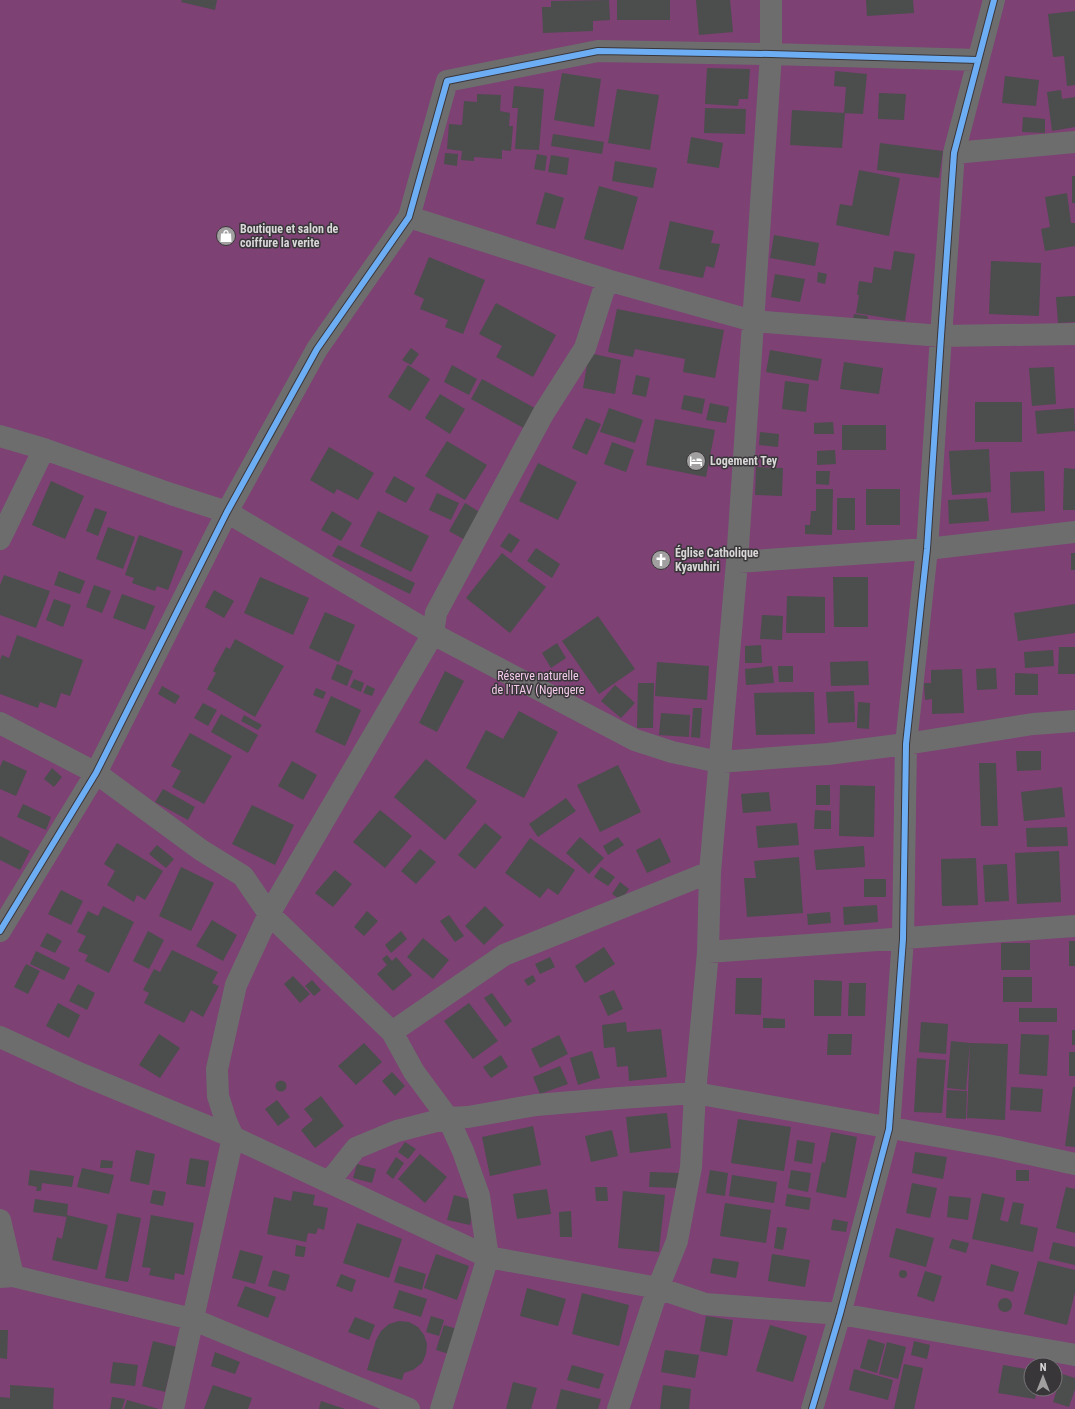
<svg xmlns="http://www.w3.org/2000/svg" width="1075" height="1409" font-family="'Roboto Condensed',sans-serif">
	<rect width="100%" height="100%" fill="#383738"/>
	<path fill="#7d4174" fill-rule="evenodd" d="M0,0h1075v1409h-1075zM1031,1365h24v24h-24z"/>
	<path fill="#4c4d4d" d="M182,0h35l-2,10 -34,-8z
		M609,0l1,20 -17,1v10l-50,2 -1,-26h9v-6z
		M617,0h53v20h-53z
		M696,0h34l3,32 -34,3z
		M866,0h47l1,13 -47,3z
		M1075,11v74l-8,1 -3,-30 -11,1 -5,-43z
		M707,68l43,1 -2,30h-9l-1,7 -33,-2z
		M835,71l32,3 -4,40 -19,-1 2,-26 -12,-1z
		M562,73l39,6 -7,48 -40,-7z
		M1005,76l34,4 -3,26 -34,-3z
		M514,86l30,3 -5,61 -24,-1 3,-41h-6z
		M617,89l42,6 -9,55 -42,-7z
		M1061,90l1,9 13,-2v30l-23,4 -5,-39z
		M879,93l27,1 -2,26 -26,-1z
		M477,94l24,1 -1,16 10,2 -1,13h4l-2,25 -9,-1v9l-28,-2v4l-13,-1 1,-9 -15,-2 2,-25 13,1 2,-24 13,1z
		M705,108l41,1 -1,25 -41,-1z
		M792,110l53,3 -3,35 -52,-3z
		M1023,117l22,2v14l-23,-1z
		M553,134l51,8 -2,12 -51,-8z
		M691,137l32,6 -4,25 -32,-5z
		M880,143l63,8 -4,27 -62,-8z
		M445,153l13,1 -1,12 -13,-2z
		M537,154l10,2 -2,15 -11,-2z
		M551,155l18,3 -2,17 -19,-3z
		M615,161l42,7 -4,20 -41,-7z
		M859,170l41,8 -11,58 -53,-11 4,-21 12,2z
		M1072,176h3v27h-3z
		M599,186l39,11 -15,53 -39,-11z
		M545,192l19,6 -9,31 -19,-5z
		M1067,193l4,30h4v23l-30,5 -4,-22 9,-2 -5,-30z
		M670,221l44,10 -3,12 9,1 -6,24 -8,-2 -3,12 -44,-9z
		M774,235l45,8 -4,23 -45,-8z
		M894,251l21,3 -10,67 -49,-8 3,-18h-2l2,-14 13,2 2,-16 17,3z
		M429,257l56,23 -22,54 -18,-7 3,-7 -28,-11 4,-10 -10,-5z
		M991,261l50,2 -2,53 -50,-2z
		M818,272l9,2 -2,10 -8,-2z
		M775,274l30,5 -5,23 -29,-5z
		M1075,296v26l-17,1 -2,-26z
		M496,303l60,32 -23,42 -37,-20 6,-11 -23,-12z
		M617,309l107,21 -9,48 -32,-6 2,-13 -50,-10 -2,8 -25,-5z
		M854,314l14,2 -2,11 -14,-3z
		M411,348l8,6 -8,11 -9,-5z
		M770,350l52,9 -4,22 -52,-9z
		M589,353l32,7 -6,34 -32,-6z
		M844,362l39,6 -4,26 -39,-5z
		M408,365l22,14 -20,32 -22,-14z
		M452,365l25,14 -8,16 -25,-13z
		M1054,367l2,37 -24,2 -3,-38z
		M636,375l14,3 -4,19 -14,-3z
		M482,379l58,32 -11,20 -58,-32z
		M785,381l24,3 -3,28 -24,-3z
		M440,394l25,15 -15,25 -25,-16z
		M684,395l21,4 -3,15 -21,-5z
		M975,402h47v40h-47z
		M710,403l19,4 -3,16 -20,-3z
		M609,408l34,12 -8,23 -35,-11z
		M1074,408l1,23 -38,3 -2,-23z
		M586,418l15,6 -14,31 -15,-7z
		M655,419l60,11 -9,47 -60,-12z
		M833,422l1,12h-20v-11z
		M842,425h44v25h-44z
		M760,432l19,2 -1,13 -19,-2z
		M447,441l40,24 -22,35 -40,-24z
		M612,442l22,8 -8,22 -22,-8z
		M329,447l45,26 -16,27 -21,-11 -3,5 -24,-14z
		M989,449l2,43 -39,3 -3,-44z
		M835,450l1,14 -19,1v-14z
		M538,463l39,19 -19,38 -39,-19z
		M756,467l27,1 -1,28 -27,-1z
		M1064,468l11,1v41h-12z
		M816,471h14l-1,14 -13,-1z
		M1044,471l1,40 -34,2 -1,-41z
		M394,476l21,12 -9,15 -21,-11z
		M51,481l33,15 -19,43 -33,-14z
		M816,489h17l-1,46 -27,-1v-9h5l1,-14h5z
		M866,489h34v36h-34z
		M437,493l22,10 -8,17 -22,-10z
		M837,498h18v32h-18z
		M987,498l2,23 -40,3 -1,-24z
		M465,503l16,10 -16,27 -16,-9z
		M95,508l12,4 -9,24 -12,-5z
		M332,511l20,12 -11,18 -20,-11z
		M378,511l51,25 -18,36 -51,-26z
		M108,527l27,10 -12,32 -27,-10z
		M509,533l11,7 -9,13 -11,-7z
		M139,535l44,16 -15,39 -11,-4 -2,5 -23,-8 2,-5 -9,-3z
		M338,545l77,38 -5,11 -78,-38z
		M536,548l24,16 -8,14 -25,-17z
		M502,553l44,34 -36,46 -44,-35z
		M1071,553h4v17h-4z
		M59,571l26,10 -5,13 -26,-9z
		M4,575l46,16 -14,37 -36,-13v-30z
		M260,577l49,21 -16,37 -49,-22z
		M833,577h35v50h-34z
		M94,585l17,6 -9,22 -16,-6z
		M214,590l20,11 -10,17 -19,-11z
		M122,594l33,12 -10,24 -32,-12z
		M787,596l38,1v36h-39z
		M54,599l17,6 -8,22 -17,-7z
		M1075,604v29l-57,8 -4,-28z
		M325,612l30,13 -16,37 -30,-14z
		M762,615l21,1 -1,24 -22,-1z
		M598,616l37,53 -36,25 -37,-53z
		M17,635l66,25 -13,36 -9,-3 -5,15 -16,-6 -2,6 -38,-14v-34l2,-5 7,3z
		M235,639l49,27 -29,51 -48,-28 9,-16 -3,-2 13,-24 4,2z
		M557,643l9,15 -15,10 -9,-15z
		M761,645l1,18h-17v-17z
		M1059,647h16v27h-17z
		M1053,650l1,16 -29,2 -1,-16z
		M868,661l1,24 -38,1 -1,-24z
		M657,662l52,4 -2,34 -52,-4z
		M337,664l16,7 -6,15 -16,-7z
		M772,666l2,17 -28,2 -1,-16z
		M778,666h15v16h-14z
		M996,668l1,21 -20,1 -1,-21z
		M962,669l2,44 -32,1v-15l-7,1 -1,-17h7v-13z
		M445,671l19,10 -27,51 -18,-9z
		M1015,673l23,1v21h-23z
		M354,679l10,4 -3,9 -11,-5z
		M638,683h16l-1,45h-16z
		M367,685l8,4 -3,7 -9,-3z
		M615,685l20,18 -14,15 -20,-17z
		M162,686l18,10 -5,8 -17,-10z
		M316,688l10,4 -3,7 -10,-4z
		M854,691l1,31 -27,1 -2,-31z
		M814,692l1,42 -59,1 -2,-42z
		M331,696l30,14 -16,36 -30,-14z
		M858,702l12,1 -1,26 -12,-1z
		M203,703l14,7 -9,16 -14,-8z
		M693,708h9l-2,30 -9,-1z
		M519,711l39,21 -34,66 -58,-30 20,-38 17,9z
		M661,713l29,2 -1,22 -30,-2z
		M221,714l37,21 -10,18 -37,-21z
		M244,715l18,10 -4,5 -17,-9z
		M190,733l42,23 -28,48 -32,-17 9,-16 -10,-5z
		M1016,751h25v19l-24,1z
		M426,759l51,42 -32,39 -51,-43z
		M3,760l24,11 -11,25 -16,-7v-22z
		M292,761l25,14 -14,25 -25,-14z
		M979,763h17l2,63h-17z
		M618,765l23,47 -41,20 -23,-47z
		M52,768l10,9 -8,10 -10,-8z
		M816,785h14v20h-14z
		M840,785l35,1 -1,51 -35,-1z
		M1062,787l3,30 -41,4 -3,-29z
		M163,789l32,18 -7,13 -33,-18z
		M769,792l2,19 -28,2 -2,-19z
		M566,798l10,13 -38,26 -9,-13z
		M23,804l28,13 -5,13 -29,-13z
		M252,805l42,20 -19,40 -43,-21z
		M380,810l32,26 -27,32 -32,-26z
		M815,810l16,1v18h-17z
		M485,823l17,14 -27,32 -17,-14z
		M797,823l2,22 -41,3 -2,-22z
		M1067,827l1,19 -41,1 -1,-19z
		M0,836l30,15 -10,19 -20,-10z
		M580,837l24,21 -15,16 -23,-21z
		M618,837l6,8 -16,10 -5,-9z
		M530,838l45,32 -17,25 -10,-7 -8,10 -35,-25z
		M660,838l11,24 -24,11 -11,-23z
		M117,843l46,28 -18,29 -8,-5 -3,7 -27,-17 8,-14 -11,-7z
		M157,845l17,14 -8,9 -17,-14z
		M864,846l1,21 -49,3 -2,-20z
		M420,849l16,13 -20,22 -15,-13z
		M1059,851l2,51 -44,2 -2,-51z
		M799,857l4,56 -56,4 -3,-39h12l-2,-17z
		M976,858l2,47 -36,1 -1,-47z
		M1007,864l2,37 -24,1 -2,-37z
		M181,867l33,16 -23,48 -32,-15z
		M601,867l14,10 -7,9 -14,-9z
		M335,870l17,14 -19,23 -18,-14z
		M864,879h22v18h-22z
		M620,882l9,7 -8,11 -9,-6z
		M61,890l22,11 -12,24 -23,-11z
		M877,905l1,17 -34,3 -1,-18z
		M103,906l31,16 -25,51 -24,-12 3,-6 -10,-4 8,-15 -9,-4 11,-21 10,5z
		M485,906l19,19 -20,20 -19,-19z
		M367,911l11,10 -14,15 -10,-9z
		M830,912l1,11 -23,2 -1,-11z
		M449,915l15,21 -9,6 -15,-21z
		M212,920l25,15 -14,26 -27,-15z
		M148,931l16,9 -15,29 -16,-8z
		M401,931l6,8 -16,14 -6,-8z
		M47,933l15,8 -7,12 -15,-7z
		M423,938l26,22 -16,19 -26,-22z
		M1069,941h6v25h-6z
		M1001,943h29v27h-29z
		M604,947l11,17 -30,19 -10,-17z
		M172,950l46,22 -6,11 7,3 -16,31 -12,-7 -7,13 -40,-20 5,-10 -6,-3 11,-21 6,3z
		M36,951l34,17 -6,12 -34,-16z
		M387,955l5,6 4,-4 16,18 -19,16 -16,-17 10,-9 -5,-6z
		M550,957l5,10 -15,7 -5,-10z
		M26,964l14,7 -12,23 -14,-7z
		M533,975l3,6 -8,5 -4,-6z
		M293,976l17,18 -10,9 -16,-19z
		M1003,977h29v25h-29z
		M736,978h26l-1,37 -26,-1z
		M312,980l9,10 -7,6 -9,-10z
		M814,980l28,1 -1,35h-27z
		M849,983h17l-1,33h-17z
		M78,984l17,9 -8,17 -18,-9z
		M614,990l9,19 -15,7 -9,-20z
		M492,993l20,28 -7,6 -21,-29z
		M58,1003l22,12 -11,23 -23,-12z
		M469,1003l29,38 -25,18 -29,-38z
		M1019,1008h38v14h-38z
		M763,1018l22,1v9h-22z
		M626,1022l1,10 34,-3 6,48 -38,4 -1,-15 -11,1 -2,-20 -11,1 -2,-23z
		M921,1022l27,2 -2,30 -27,-2z
		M1072,1030h3v15h-3z
		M159,1034l21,14 -20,30 -21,-13z
		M828,1034h24l-1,21h-24z
		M1021,1034l28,1 -2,41 -28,-2z
		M559,1035l9,19 -28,14 -9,-19z
		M951,1041l19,2 -4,47 -19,-2z
		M364,1043l18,19 -26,23 -18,-19z
		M970,1043l38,1 -3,76 -38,-2z
		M592,1051l8,27 -22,7 -8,-27z
		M1069,1052h6v24h-6z
		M501,1055l7,12 -17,11 -8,-11z
		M917,1058l29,2 -4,53 -28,-1z
		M560,1066l8,18 -28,10 -7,-17z
		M392,1072l13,14 -10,10 -13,-15z
		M275.5 1086a5.5 5.5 0 1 1 11 0a5.5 5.5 0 1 1-11 0Z
		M1011,1087l32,2 -2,23 -31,-2z
		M1073,1087h2v60l-10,-1z
		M947,1090l20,1 -1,28 -20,-1z
		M321,1096l23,30 -29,22 -14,-18 12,-10 -9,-11z
		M277,1100l13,17 -12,9 -13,-17z
		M667,1113l4,35 -41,5 -4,-36z
		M738,1119l53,8 -7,44 -53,-8z
		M533,1126l8,39 -51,11 -8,-39z
		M612,1130l6,26 -27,6 -6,-26z
		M831,1132l26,5 -11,61 -30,-6 6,-30 3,1z
		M797,1140l18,3 -3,21 -18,-3z
		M405,1142l11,7 -8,10 -10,-7z
		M136,1150l19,4 -6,31 -19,-4z
		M915,1152l32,5 -4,22 -31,-6z
		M420,1154l27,23 -22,26 -27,-24z
		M396,1157l8,6 -11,16 -7,-6z
		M190,1158l19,3 -4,26 -19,-3z
		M101,1160l12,1 -1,7h-12z
		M357,1164l19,5 -4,14 -19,-5z
		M82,1168l32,7 -5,19 -32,-7z
		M30,1170l44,6 -2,11 -30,-4 -1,8h-5l1,-4 -9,-2z
		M710,1170l18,3 -3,23 -19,-3z
		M791,1170l20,3 -3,19 -20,-4z
		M1016,1170h13v11h-13z
		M650,1172l30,1 -1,15 -30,-1z
		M732,1175l45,7 -3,21 -45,-7z
		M912,1183l25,5 -7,30 -24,-5z
		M595,1187h12l1,14h-12z
		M1066,1187l9,2v44l-19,-5z
		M547,1189l4,25 -34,5 -4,-25z
		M153,1190l13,2 -3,14 -13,-3z
		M293,1191l22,4 -2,10 15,3 -4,22 -6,-2 -2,6 -8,-1 -2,9 -39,-8 7,-37 17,4z
		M623,1191l42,4 -6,57 -41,-4z
		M982,1193l23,5 -5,22 8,2 5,-20 11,2 -4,20 18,4 -5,24 -61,-13z
		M787,1194l24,4 -2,12 -24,-4z
		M454,1195l22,6 -6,24 -23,-5z
		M949,1196l22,2 -3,22 -21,-3z
		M35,1199l33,5 -1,13 -34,-5z
		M725,1203l46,7 -5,33 -46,-7z
		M571,1211l1,26h-12l-1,-25z
		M117,1213l24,5 -13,64 -23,-4z
		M67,1215l41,10 -11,45 -45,-10 5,-23 5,2z
		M151,1215l43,8 -10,52 -9,-2 -1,7 -25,-5 2,-7 -9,-1z
		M833,1219l15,3 -2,10 -15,-2z
		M357,1223l45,16 -13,39 -46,-15z
		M777,1227l10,1 -4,22 -9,-2z
		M896,1228l38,10 -8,29 -37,-10z
		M952,1239l17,4 -3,10 -17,-5z
		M1053,1242l22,5v18l-26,-6z
		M296,1245l10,2 -2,10 -9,-1z
		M240,1250l23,6 -8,28 -23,-6z
		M436,1254l33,12 -12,34 -33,-12z
		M772,1254l38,6 -5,27 -37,-6z
		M713,1258l26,4 -3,16 -26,-5z
		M1038,1261l37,9v22l-8,33 -43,-11z
		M991,1264l28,8 -6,20 -27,-7z
		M399,1266l27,8 -4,16 -28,-8z
		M273,1270l17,5 -5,16 -17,-5z
		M899 1274a4 4 0 1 1 8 0a4 4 0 1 1-8 0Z
		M925,1271l17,5 -8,26 -17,-6z
		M341,1274l15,6 -4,12 -16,-6z
		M245,1286l31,11 -8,21 -31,-12z
		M527,1288l39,11 -8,27 -38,-10z
		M399,1290l28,9 -6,18 -28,-9z
		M582,1293l47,12 -10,41 -47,-12z
		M998 1305a7 7 0 1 1 14 0a7 7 0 1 1-14 0Z
		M431,1316l13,4 -5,16 -13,-4z
		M706,1316l27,4 -6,36 -27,-5z
		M355,1317l20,8 -6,15 -21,-8z
		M399,1321l10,1 9,5 6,8 3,9 -1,10 -4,9 -9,7 -9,3 -2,7 -35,-10 9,-30 5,-9 8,-7z
		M444,1325l13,4 -8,25 -13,-4z
		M770,1325l37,11 -14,46 -37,-11z
		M0,1330h8l-1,29 -7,-1z
		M868,1339l17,5 -8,29 -17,-5z
		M153,1341l24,6 -12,45 -23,-6z
		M914,1341l16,4 -3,14 -16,-4z
		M887,1342l19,5 -8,32 -19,-5z
		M665,1350l34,5 -4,23 -34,-6z
		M215,1352l25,10 -5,12 -24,-8z
		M113,1362l25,3 -3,21 -25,-3z
		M904,1364l19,4 -9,41h-20z
		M572,1365l32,9 -5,15 -32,-9z
		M1003,1365l28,5v19h6l-2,10 -37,-6z
		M854,1369l39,11 -5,20 -39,-10z
		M1062,1374l13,4v11l-6,18 -16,-5z
		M513,1382l24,6 -6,21h-25z
		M10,1385l44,3 -1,21h-53v-12l10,1z
		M213,1385l39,13 -4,11h-44z
		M663,1385l28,4 -2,20h-29z
		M561,1389l40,10 -3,10h-42z
		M112,1397l13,2 -3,10h-12z
		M127,1400l32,9h-35z
		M321,1401l24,8h-26z"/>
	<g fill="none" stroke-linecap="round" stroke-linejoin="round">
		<path stroke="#6e6d6e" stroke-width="22" d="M954,153l121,-11
			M409,217l198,63 146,41 188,15 134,-2
			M0,436l44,13 127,45 56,18 206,122 202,106 37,12 47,10 109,-8 78,-10 127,-20 42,-3
			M0,539l44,-90
			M737,562l190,-13 148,-17
			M0,723l96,50 105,77 42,26 26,38 123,118 22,40 34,46 15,33 16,45 9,61 -47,152
			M0,931l96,-158 131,-261 90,-163 92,-132 38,-136 151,-30 173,3 207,6
			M708,952l367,-26
			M392,1032l112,-77 206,-83
			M0,1037l81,37 152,63 255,120 170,31 47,16 135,10 235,41
			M329,1182l27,-34 41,-17 51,-13 20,-1 68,-12 84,-7 75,-5 303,54 77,17
			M0,1220l13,56
			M0,1277l13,-1 179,43 217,90
			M173,1409l60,-272 -7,-16 -8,-25 -1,-27 19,-84 33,-71 164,-280 3,-21 107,-199 42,-66 22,-68
			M618,1409l40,-121 19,-47 14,-74 4,-74 13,-141 2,-80 27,-310 34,-508v-54
			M812,1409l28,-95 49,-185 14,-190 3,-195 21,-195 14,-213 13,-183 40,-153"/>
		<defs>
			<path id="cycleway" d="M0,931l96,-158 131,-261 90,-163 92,-132 38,-136 151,-30 173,3 207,6
				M812,1409l28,-95 49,-185 14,-190 3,-195 21,-195 14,-213 13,-183 40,-153"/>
		</defs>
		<use href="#cycleway" stroke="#393639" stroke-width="8"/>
		<use href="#cycleway" stroke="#6dadf4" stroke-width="6"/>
	</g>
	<defs>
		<symbol id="shop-disc" viewBox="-11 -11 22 22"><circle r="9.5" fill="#a19fa0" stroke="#393639"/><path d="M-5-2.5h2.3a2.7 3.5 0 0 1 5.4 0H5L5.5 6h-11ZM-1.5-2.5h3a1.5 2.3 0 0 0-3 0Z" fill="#fff"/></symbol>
		<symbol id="hotel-disc" viewBox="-11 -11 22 22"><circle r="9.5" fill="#a19fa0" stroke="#393639"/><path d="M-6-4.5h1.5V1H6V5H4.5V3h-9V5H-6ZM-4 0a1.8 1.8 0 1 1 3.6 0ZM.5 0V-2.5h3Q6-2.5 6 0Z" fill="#fff"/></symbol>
		<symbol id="church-disc" viewBox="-11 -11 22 22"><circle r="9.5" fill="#a19fa0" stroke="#393639"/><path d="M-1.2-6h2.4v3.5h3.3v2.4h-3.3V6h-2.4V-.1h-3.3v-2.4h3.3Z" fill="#fff"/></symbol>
	</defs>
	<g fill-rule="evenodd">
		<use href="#shop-disc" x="215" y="225" width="22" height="22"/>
		<use href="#hotel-disc" x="685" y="450" width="22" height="22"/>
		<use href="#church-disc" x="650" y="549" width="22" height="22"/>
	</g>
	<g text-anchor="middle" stroke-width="3" stroke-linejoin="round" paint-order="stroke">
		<g font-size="12" font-weight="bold" fill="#d9d7d8" stroke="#393639" text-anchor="start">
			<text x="240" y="233">Boutique et salon de<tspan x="240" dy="14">coiffure la verite</tspan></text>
			<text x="710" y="465">Logement Tey</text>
			<text x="675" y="557">Église Catholique<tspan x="675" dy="14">Kyavuhiri</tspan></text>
		</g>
		<g font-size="12" fill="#f3caea" stroke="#393639">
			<text x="538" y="680">Réserve naturelle<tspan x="538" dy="14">de l'ITAV (Ngengere</tspan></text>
		</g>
	</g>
	<g transform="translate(1043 1377)"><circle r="19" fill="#393639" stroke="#797679"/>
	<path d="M0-3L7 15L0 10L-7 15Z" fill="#a19fa0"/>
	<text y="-6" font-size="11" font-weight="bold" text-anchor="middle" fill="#d9d7d8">N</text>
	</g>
</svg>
